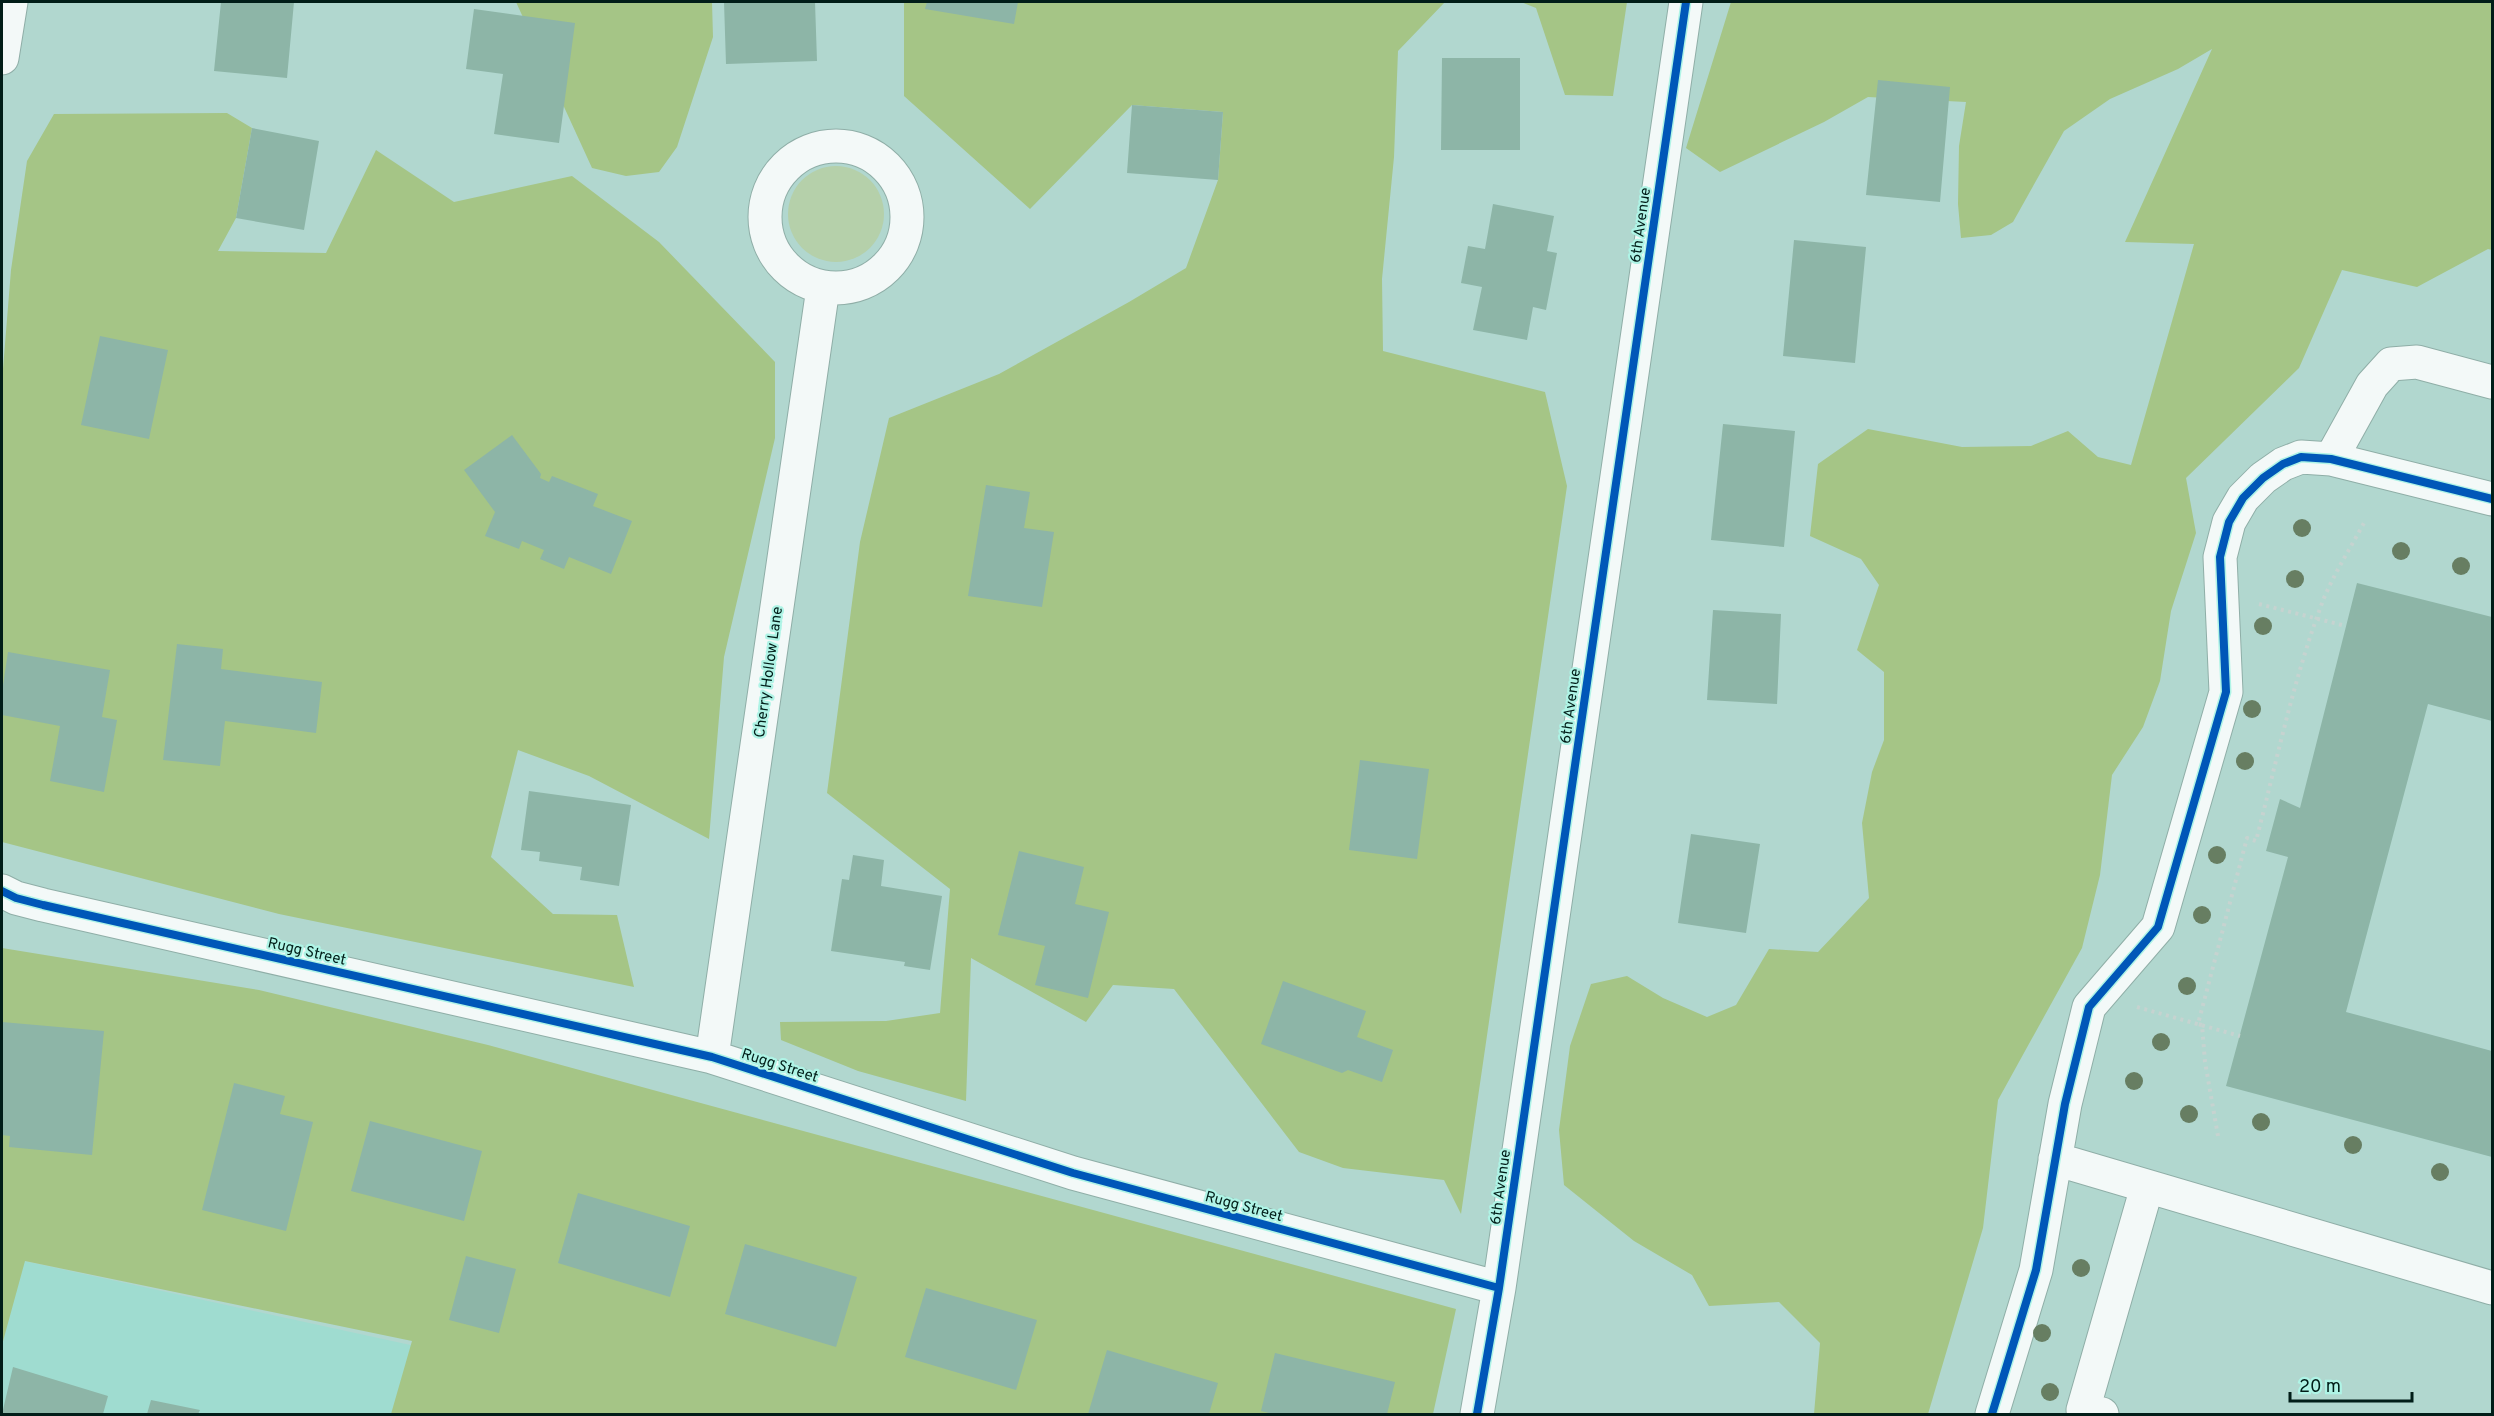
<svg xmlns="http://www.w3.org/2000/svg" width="2494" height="1416" font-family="Overpass,sans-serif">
	<rect width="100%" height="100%" fill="#b1d7cf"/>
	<path fill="#9fdcd0" d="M24,1261l391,85 -20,68h-393v-69z"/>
	<path fill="#b5d0aa" d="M788 214a48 48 0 1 1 96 0a48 48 0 1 1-96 0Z"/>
	<path fill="#a5c586" d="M516,2h196l1,35 -36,110 -18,25 -33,4 -34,-8z
		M904,2h541l-47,49 -4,106 -12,122 1,72 162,41 22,94 -106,728 -17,-34 -101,-12 -44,-16 -125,-163 -61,-4 -27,37 -115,-64 -5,143 -108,-30 -77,-31 -1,-18 106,-1 54,-8 10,-124 -123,-96 33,-251 29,-124 110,-44 130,-72 57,-34 32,-88 5,-68 -91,-7 -102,104 -126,-113z
		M1521,2h106l-14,94 -48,-1 -29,-87z
		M1731,2h761v248l-4,-1 -71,38 -75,-17 -43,98 -113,110 10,55 -25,78 -11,70 -17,46 -31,48 -12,100 -18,73 -84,152 -15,128 -55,186h-114l6,-71 -41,-41 -70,4 -17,-31 -58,-34 -70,-56 -5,-55 11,-84 21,-62 36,-8 36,22 44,19 29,-12 33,-56 49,3 51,-54 -7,-75 10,-51 12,-32v-68l-27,-22 22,-65 -18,-26 -51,-23 8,-72 50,-35 94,18 69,-1 37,-15 30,26 33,8 63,-221 -69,-2 87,-193 -34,20 -68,30 -46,32 -51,91 -22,13 -30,3 -3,-34 1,-58 7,-44 -98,-5 -44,25 -104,50 -34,-24z
		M227,113l25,15 -16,90 -18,33 108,2 50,-103 78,52 118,-26 87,66 116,120v76l-51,219 -15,182 -120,-63 -71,-26 -27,107 62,57 64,1 17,72 -355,-73 -277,-72v-461l9,-111 16,-109 27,-47z
		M2,948l257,42 229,55 968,264 -23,105h-1042l21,-73 -387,-80 -23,84z"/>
	<path fill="#8db5a7" d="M221,2h73l-7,76 -73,-7z
		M724,2h91l2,59 -91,3z
		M927,2h91l-4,22 -89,-15z
		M474,9l101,14 -16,120 -65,-9 9,-60 -37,-5z
		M1442,58h78v92h-79z
		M1878,80l72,7 -10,115 -74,-7z
		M1132,105l91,7 -5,68 -91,-7z
		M252,128l67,13 -15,89 -68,-12z
		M1493,204l61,12 -7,35 10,2 -11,57 -13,-3 -6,33 -54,-10 9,-43 -21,-4 7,-37 17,3z
		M1794,240l72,7 -11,116 -72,-7z
		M100,336l68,14 -19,89 -68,-14z
		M1723,424l72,7 -11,116 -73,-7z
		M512,435l29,39 -1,4 9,4 3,-6 46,18 -5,12 39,15 -21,53 -42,-17 -5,12 -24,-10 4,-9 -22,-9 -3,8 -34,-13 10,-24 -31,-42z
		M986,485l44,7 -6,36 30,4 -12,75 -74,-11z
		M2357,583l135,34v104l-64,-17 -82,308 146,39v106l-266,-71 62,-229 -22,-6 14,-52 20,9z
		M1713,610l68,4 -4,90 -70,-4z
		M177,644l46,5 -2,20 101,13 -6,51 -91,-12 -5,45 -57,-6z
		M8,652l102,18 -8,47 15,3 -13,72 -54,-11 10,-55 -58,-11v-23z
		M1360,760l69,9 -12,90 -68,-9z
		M529,791l102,14 -12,81 -39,-6 2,-13 -43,-6 1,-9 -19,-2z
		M1691,834l69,10 -14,89 -68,-10z
		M1019,851l65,16 -9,37 34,8 -21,86 -53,-13 10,-39 -47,-11z
		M853,855l31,5 -3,26 61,10 -12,74 -26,-4 1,-4 -74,-11 11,-72 7,1z
		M1283,981l83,30 -9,26 36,13 -11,32 -34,-12 -6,3 -81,-29z
		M2,1022l102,9 -12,124 -83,-8 1,-11 -8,-1z
		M234,1083l51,13 -5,18 33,8 -27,109 -84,-21z
		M370,1121l112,30 -18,70 -113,-30z
		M578,1193l112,33 -20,71 -112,-34z
		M745,1244l112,33 -21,70 -111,-33z
		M466,1256l50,13 -17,64 -50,-13z
		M926,1288l111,32 -21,70 -111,-33z
		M1107,1350l111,33 -9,31h-121z
		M1275,1353l120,29 -8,32h-114l-12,-3z
		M13,1367l95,29 -5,18h-101z
		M151,1400l49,10 -2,4h-51z"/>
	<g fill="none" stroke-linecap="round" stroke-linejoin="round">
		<defs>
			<path id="minor" d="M2,58l9,-56
				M765 217a71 71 0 1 1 142 0a71 71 0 1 1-142 0Z
				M2331,459l41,-74 19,-21 26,-2 75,20
				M2,891l14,7 27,7 669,152 361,116 426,115
				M712,1057l111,-769
				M2055,1159l437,129
				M1477,1414l22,-126 187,-1286
				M1992,1414l44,-144 29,-166 24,-97 69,-80 68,-235 -6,-135 9,-35 14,-24 20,-20 20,-14 18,-7 30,2 161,40
				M2102,1414l-19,-4 64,-223"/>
		</defs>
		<use href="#minor" stroke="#8faea7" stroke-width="35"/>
		<path stroke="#c6d3d0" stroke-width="4" stroke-dasharray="3 4.5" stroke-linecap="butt" d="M2259,604l87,22
			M2137,1007l103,29
			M2218,1136l-13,-74 -3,-37 -4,-1 49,-186 9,3c21,-81 38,-165 68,-243 11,-26 27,-51 41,-77"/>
		<use href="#minor" stroke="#f3f9f8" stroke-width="33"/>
		<defs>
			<path id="cycleway" d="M2,891l14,7 27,7 669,152 361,116 426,115
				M1477,1414l22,-126 187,-1286
				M1992,1414l44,-144 29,-166 24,-97 69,-80 68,-235 -6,-135 9,-35 14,-24 20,-20 20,-14 18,-7 30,2 161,40"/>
		</defs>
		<use href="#cycleway" stroke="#aff4e6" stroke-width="11"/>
		<use href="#cycleway" stroke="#0057b8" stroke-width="8"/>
	</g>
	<g fill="#677e62">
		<circle cx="2302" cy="528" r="9"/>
		<circle cx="2401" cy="551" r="9"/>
		<circle cx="2461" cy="566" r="9"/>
		<circle cx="2295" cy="579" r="9"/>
		<circle cx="2263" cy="626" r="9"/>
		<circle cx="2252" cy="709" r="9"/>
		<circle cx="2245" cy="761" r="9"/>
		<circle cx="2217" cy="855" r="9"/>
		<circle cx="2202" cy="915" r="9"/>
		<circle cx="2187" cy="986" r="9"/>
		<circle cx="2161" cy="1042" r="9"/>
		<circle cx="2134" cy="1081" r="9"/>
		<circle cx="2189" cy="1114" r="9"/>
		<circle cx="2261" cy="1122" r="9"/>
		<circle cx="2353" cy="1145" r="9"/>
		<circle cx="2440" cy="1172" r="9"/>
		<circle cx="2081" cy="1268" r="9"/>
		<circle cx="2042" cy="1333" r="9"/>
		<circle cx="2050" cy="1392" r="9"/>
	</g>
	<g text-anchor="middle" stroke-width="4.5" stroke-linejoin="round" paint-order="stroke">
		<g font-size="15" fill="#011d18" stroke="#aff4e6">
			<text transform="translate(1640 225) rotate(-82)" y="5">6th Avenue</text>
			<text transform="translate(768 672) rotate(-82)" y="5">Cherry Hollow Lane</text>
			<text transform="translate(1570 706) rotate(-82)" y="5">6th Avenue</text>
			<text transform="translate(307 951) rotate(13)" y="5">Rugg Street</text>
			<text transform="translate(780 1065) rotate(18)" y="5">Rugg Street</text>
			<text transform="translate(1500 1187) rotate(-82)" y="5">6th Avenue</text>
			<text transform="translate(1244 1206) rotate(15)" y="5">Rugg Street</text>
		</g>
	</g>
	<rect width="2494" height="1416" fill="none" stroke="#011d18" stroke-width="6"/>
	<path d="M2290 1392v9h122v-9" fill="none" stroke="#011d18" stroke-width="3"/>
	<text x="2299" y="1392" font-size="18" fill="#011d18" stroke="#aff4e6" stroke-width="4.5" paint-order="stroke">20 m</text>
</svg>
